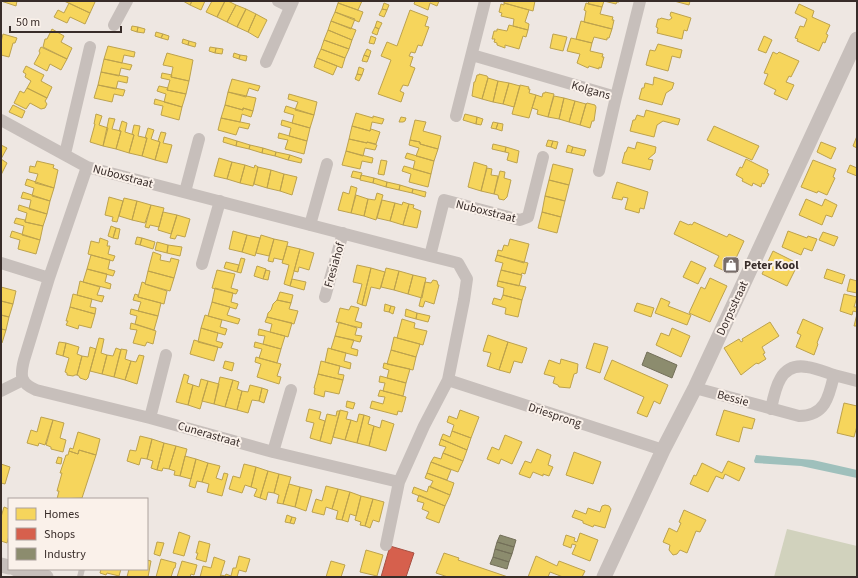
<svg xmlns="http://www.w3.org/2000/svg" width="858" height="578" font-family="'Source Sans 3',sans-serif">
	<rect width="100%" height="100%" fill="#eee7e2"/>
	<path fill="#d1d2bd" d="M787,529l70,17v31h-83z"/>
	<path fill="#9fc0bc" d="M756,455l57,5 44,10v8l-56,-12 -46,-3 -1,-2z"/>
	<path fill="#f6d55c" stroke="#bda24d" d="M1,1h16l-1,5z
		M64,1h30l1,1 -5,11z
		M183,1h9l-2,4z
		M192,1h13l-4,9 -11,-5z
		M212,1h13l-8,16 -11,-5z
		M225,1h3l8,4 -9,17 -10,-5z
		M339,1h23l-4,9 -20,-7z
		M415,1h24l-2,5 -7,-3 -2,7 -14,-6z
		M504,1h31l-2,10 -29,-8z
		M589,1h30v1h-2l-1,2 -12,-3 -2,6 -14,-3z
		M674,1h16l-1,4z
		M69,3l21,10 -5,11 -15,-7 -3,6 -13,-6 4,-7 6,3z
		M338,3l25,9 -4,10 -24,-10z
		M384,3l5,2 -2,5 -5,-1z
		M504,3l25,7 -4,12 4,2 -1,6 -15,-4 1,-7 -13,-3 1,-3 -3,-1 2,-8 3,1z
		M586,3l16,4 -2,7 13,3 -1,3h2l-2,9 -28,-7 2,-11 -2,-1z
		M799,4l15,7 -2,6 18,8 -4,9 2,1 -3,8 -2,-1 -4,9 -22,-10 1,-2 -3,-1 5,-12 4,1 3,-8 -12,-6z
		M236,5l10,4 -9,18 -10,-5z
		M246,9l10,5 -8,18 -11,-5z
		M382,9l5,1 -3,7 -5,-2z
		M410,10l18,7 -3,9 4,1 -7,19 -4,-1 -3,8 -4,-1 -2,4 4,1 -3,9 5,2 -7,18 -5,-1 -3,6 4,2 -3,9 -23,-8 13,-34 -10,-4 6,-14 10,4z
		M335,12l20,7 -4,10 -20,-8z
		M671,12l20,6 -4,13 -3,-1 -2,9 -25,-6 1,-5 -2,-1 2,-8h2l1,-1 8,2 3,-2 -2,-3z
		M256,14l11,6 -9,18 -10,-6z
		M331,21l25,9 -4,10 -24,-10z
		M377,21l5,2 -3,6 -4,-2z
		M581,21l31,8 -3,9h-2v2l-13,-3 -2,6 -16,-4z
		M509,25l19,5 -2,7 -3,-1 -4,13 -14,-4v3l-8,-3v-2l-3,-1 1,-3h-3l2,-8h3v-2l10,2z
		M132,26l6,1 -1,5 -6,-2z
		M138,27l7,2 -1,4 -7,-1z
		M375,27l4,2 -2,6 -5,-2z
		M52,29l12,7 -3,6 11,6 -5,11 -24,-12 2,-8h2z
		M328,30l24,10 -3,9 -25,-9z
		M156,32l7,2 -2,4 -6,-2z
		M3,34l14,4 -2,5h-2l-4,14 -8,-2v-13z
		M163,34l6,2 -1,4 -7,-2z
		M553,34l14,3 -4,14 -13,-3z
		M371,36l5,2 -2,6 -5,-1z
		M764,36l8,4 -6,13 -8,-3z
		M571,38l21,5 -2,8 13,3 -1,3h2l-3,11 -2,-1v2l-10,-3 -1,2 -11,-5 3,-9 -13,-3z
		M183,39l6,2 -1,4 -6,-2z
		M324,40l25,9 -4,9 -24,-9z
		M189,41l7,2 -1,4 -7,-2z
		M658,44l24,6 -2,8 -8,-2 -4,15 -22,-6 4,-15 5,1z
		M108,46l27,6 -1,5 -10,-2 -2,8 -18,-4z
		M41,47l26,12 -6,11 -11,-6 -3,7 -13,-7 6,-11 -1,-2z
		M210,47l6,1 -1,5 -6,-2z
		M216,48l7,1 -1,5 -7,-1z
		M321,49l24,9 -3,10 -25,-10z
		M367,49l4,2 -2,6 -5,-2z
		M773,52l4,2 2,-2 20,9 -8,16 -2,-1 -3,6 8,3 -7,15 -13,-6 2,-4 -12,-6 4,-10 -4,-1z
		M167,53l26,7 -4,21 -18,-4 2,-10 -10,-2z
		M234,53l6,2 -1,4 -6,-2z
		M240,55l7,1 -1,5 -7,-2z
		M364,55l5,2 -2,5 -5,-1z
		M317,58l20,8 -4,9 -19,-8z
		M104,59l28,6 -2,5 -9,-2 -2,8 -18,-4z
		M26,66l18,9 -3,6 11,6 -5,11 -20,-10 4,-7 -6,-4 1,-3 -3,-2z
		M359,67l5,2 -2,6 -5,-1z
		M101,72l27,5 -1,6 -9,-2 -2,8 -18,-4z
		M162,73l10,2 -1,2 18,4 -3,13 -19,-4 3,-10 -9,-2z
		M357,74l5,1 -3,6 -4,-2z
		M479,74l8,2 1,2 -6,21 -10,-3 2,-14h1l2,-7h2z
		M654,77l20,6 -2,6 -6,4 -4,12 -23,-6 3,-11h2l1,-5 8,2z
		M488,78l10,3 -5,21 -11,-3z
		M232,79l28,7 -2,5 -9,-3 -3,9 -18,-5z
		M498,81l11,2 -6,21 -10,-2z
		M509,83l11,3 -6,21 -11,-3z
		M98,85l27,5 -2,6 -9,-2 -2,8 -18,-4z
		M520,85l9,2 -1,2h2l-1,4 7,2 -7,23 -17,-4z
		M159,86l9,2 -1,2 19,4 -4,13 -18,-5 2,-8 -9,-3z
		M27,88l20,10 -2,3 2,3 -2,4 -4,1 -11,-6 -4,6 -12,-6 6,-12 4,2z
		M228,92l28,6 -3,13 -10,-3v2l-18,-5z
		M545,92l9,2 -6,23 -11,-3 1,-4 -6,-2 4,-13 6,2 1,-4h2z
		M289,94l28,8 -3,13 -19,-5 3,-8 -10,-3z
		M554,96l10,2 -5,21 -11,-2z
		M564,98l11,3 -6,21 -10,-3z
		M155,99l27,8 -3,13 -18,-5 2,-9 -9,-2z
		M575,101l11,3 -6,21 -11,-3z
		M587,103l8,2 1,2 -2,14h-2l-2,7 -10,-3 6,-21z
		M13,105l12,6 -3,7 -13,-6z
		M225,105l18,5v-2l10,3 -2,6 -9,-3 -2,8 -19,-4z
		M286,106l28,9 -4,13 -18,-5 2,-8 -10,-3z
		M646,110l34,9 -2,6 -15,-4 -6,4 -3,12 -24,-6 3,-11h2l2,-5 7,2z
		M356,113l17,5v-2l11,3 -2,5 -10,-2 -2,9 -18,-5z
		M96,114l6,2 -3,9 9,3 -5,18 -13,-4 5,-18h-1z
		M465,114l12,3 -1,7 -13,-4z
		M401,117l5,1 -1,3 -2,1h-4z
		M477,117l6,2 -2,6 -5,-1z
		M109,118l6,1 -3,10 9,2 -5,18 -13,-3z
		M221,118l29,6 -2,5 -9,-2 -3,8 -18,-5z
		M282,120l28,8 -3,13 -18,-5 2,-8 -10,-3z
		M415,120l11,2 -3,9 18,5 -3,13 -18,-5v-2l-10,-2z
		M122,121l5,2 -2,9 9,3 -5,18 -13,-4 5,-18h-2z
		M493,122l5,1 -2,6 -5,-1z
		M498,123l5,1 -1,7 -6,-2z
		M134,125l6,1 -2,10 9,2 -5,18 -13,-3 5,-18 -2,-1z
		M352,126l18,5 1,-2 9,3 -4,12 -9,-2v1l-18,-4z
		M714,126l45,20 -7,14 -45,-20z
		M148,128l6,2 -3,9 9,3 -5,18 -13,-4 5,-18h-2z
		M161,132l5,1 -3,10 9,2 -5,18 -12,-3 5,-18 -2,-1z
		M279,133l28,8 -3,13 -19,-5 3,-9 -10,-2z
		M857,136v12l-4,-2z
		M224,137l13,4 -1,5 -13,-4z
		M349,139l18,4v-1l10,3 -2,5 -10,-2 -2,8 -17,-5z
		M410,140l10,2v2l18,5 -4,12 -18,-5 3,-8 -10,-3z
		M548,140l5,1 -2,6 -5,-1z
		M237,141l13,4 -1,4 -13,-3z
		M553,141l5,1 -2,7 -5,-2z
		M637,142l19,5 -1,6 -7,6 5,1 -3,10 -28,-7 3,-11h1l2,-5 7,2z
		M821,142l15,6 -5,11 -14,-7z
		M493,144l13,3 -1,5 -13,-3z
		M1,145l6,3 -6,11 6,4 -6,12z
		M250,145l13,3 -1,5 -13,-4z
		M568,145l5,2 -2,6 -5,-1z
		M506,147l13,4 -2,12 -10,-3 2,-7 -4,-1z
		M573,147l13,3 -2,6 -13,-3z
		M263,148l13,4 -1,4 -13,-3z
		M346,151l27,7 -1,5 -10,-2 -2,8 -18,-4z
		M276,152l14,3 -2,5 -13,-4z
		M407,153l27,8 -3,13 -18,-5 2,-8 -10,-3z
		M290,155l12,4 -1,4 -13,-3z
		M219,158l13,4 -5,17 -13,-3z
		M746,159l22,11 -1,3 2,1 -5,10 -2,-1 -1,4 -8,-4 -1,3 -10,-5 1,-2 -7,-4 4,-8 2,1z
		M381,160l6,1 -3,14 -6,-1z
		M813,160l23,9 -3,8 2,1 -8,17 -9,-4 -1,2 -16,-6z
		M37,161l17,4 -1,3 5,2 -4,18 -19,-5 3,-9 -9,-2 1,-6 5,1z
		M232,162l13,3 -5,18 -13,-4z
		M474,162l13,4 -6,25 -13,-4z
		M553,164l20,5 -4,16 -20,-5z
		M245,165l9,3 1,-3 3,2 -5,19 -13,-3z
		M850,165l7,3v8l-10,-4z
		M404,166l27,8 -3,13 -19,-5 2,-8 -9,-3z
		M258,167l13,3 -4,18 -13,-4z
		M487,168l5,1 -1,6 7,1 -4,18 -13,-3z
		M271,170l13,4 -4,17 -13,-3z
		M353,171l9,2 -2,6 -9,-2z
		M500,171l5,1 -1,6 7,2 -4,17 -3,3 -5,-1 -1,-4 -4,-1z
		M284,174l13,3 -5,18 -12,-4z
		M361,175l13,3 -1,5 -13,-3z
		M374,178l13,4 -1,5 -13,-4z
		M27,179l27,9 -4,13 -18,-5 2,-8 -9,-3z
		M549,180l20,5 -4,16 -20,-5z
		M387,182l13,3 -1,5 -13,-3z
		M617,182l31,10 -4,17 -4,-1 -1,5 -14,-4 3,-11 -5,-1 -1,3 -10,-2z
		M400,185l13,4 -1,4 -13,-3z
		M351,186l6,2 -6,25 -13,-3 5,-18 6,2z
		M413,189l13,3 -1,5 -13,-4z
		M23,192l27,9 -3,13 -18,-5 2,-9 -10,-2z
		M377,193l6,2 -7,25 -12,-4 4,-17 7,1z
		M356,195l12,4 -4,17 -13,-3z
		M545,196l20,5 -4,16 -19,-5z
		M109,197l14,4 -6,21 -5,-1 1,-4 -8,-2z
		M124,198l13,3 -5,19 -13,-4z
		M806,199l16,7 3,-7 12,6 -5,12 -6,-2 -4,10 -23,-10z
		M382,200l13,3 -5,18 -13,-3z
		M137,201l14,4 -6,18 -13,-3z
		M403,202l6,2 -6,21 -13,-4 5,-18 7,2z
		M409,204l5,1 -1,3 8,3 -4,17 -14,-3z
		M19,205l28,9 -4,12 -18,-4 2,-9 -9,-3z
		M151,205l13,3 -5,19 -9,-2 -1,3 -4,-1z
		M163,212l14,3 -6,19 -13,-4z
		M542,212l19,5 -4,16 -19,-5z
		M177,215l13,4 -5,18 -8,-2 -2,4 -5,-1z
		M16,218l9,2v2l18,4 -3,14 -18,-5 2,-9 -10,-3z
		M680,221l9,4 1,-1 2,1 2,-3 33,15 2,-3 15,7 -15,32 -15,-7 5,-10 -45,-22z
		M111,226l5,2 -3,10 -5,-2z
		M116,228l4,1 -2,10 -5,-1z
		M12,231l28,9 -4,14 -18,-5 2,-9 -10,-3z
		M233,231l14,4 -5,17 -13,-3z
		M788,231l19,7 1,-2 9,3 -5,12 -8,-3 -3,7 -19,-8z
		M823,232l15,5 -4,9 -15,-6z
		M247,235l13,3 -5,18 -13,-4z
		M261,235l13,4 -5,17 -13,-3z
		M137,237l5,1 -2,7 -5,-1z
		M100,238l8,3 -1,5h3l-2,8 7,2 -2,5 -25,-7 3,-13 8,2z
		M142,238l13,4 -2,7 -13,-4z
		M274,239l14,3 -5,18 -9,-2 -1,4 -5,-1z
		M510,239l19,5 -5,19 -27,-8 1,-5 4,1 2,-6 4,1z
		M157,242l11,3 -1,8 -12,-3z
		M168,245l14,2 -2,9 -13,-3z
		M287,246l13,3 -10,37 -6,-2 5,-19 -7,-2z
		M300,249l14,4 -5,17 -10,-3 -1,5 -4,-1z
		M773,251l20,10 -3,7 5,2 -8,16 -25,-12z
		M153,252l8,3 -1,5 10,2 1,-4 8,2 -5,18 -26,-7z
		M91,255l19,5 -2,9 7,2 -2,5 -26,-7z
		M497,255l31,8 -3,11 -3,-1 -1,2 -20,-5 2,-7 -8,-2z
		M241,258l4,1 -4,14 -4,-1z
		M691,261l15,7 -8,16 -15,-7z
		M226,262l13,3 -2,7 -13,-4z
		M357,265l14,3 -9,37 -5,-2 5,-19 -9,-2z
		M257,266l9,3 -3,10 -9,-3z
		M371,268l14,4 -5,17 -9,-2 -5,19 -4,-1z
		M386,268l13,3 -5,19 -13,-3z
		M87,269l20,5 -2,8 6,2 -1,5 -27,-7z
		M827,269l18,6 -3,9 -18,-6z
		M217,270l18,4 -4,14 7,2 -2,4 -24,-6z
		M266,270l4,1 -2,9 -5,-1z
		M501,270l21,5 -3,11 -21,-5z
		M148,271l26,7 -4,13 -25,-7z
		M399,271l14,4 -5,19 -14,-4z
		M413,275l13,3 -4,20 -14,-4z
		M710,278l17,8 -17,36 -21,-9 12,-26 4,2z
		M292,279l14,3 -2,8 -14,-4z
		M850,279l7,2v12l-10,-2z
		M433,280l4,1 1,4h1l-5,19 -9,-3 -2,6 -4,-1 6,-24 6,1z
		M80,281l20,6 -3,8 7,1 -2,6 -25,-7z
		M498,281l28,6 -4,13 -19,-5 1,-7 -7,-2z
		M142,282l3,1v1l22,7 -3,13 -26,-7z
		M1,287l15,4 -3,13 -12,-3z
		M215,288l18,5 -2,9 7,2 -2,5 -24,-7z
		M280,292l13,3 -2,8 -14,-3z
		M73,294l19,5 -2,8 6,1 -1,6 -25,-7z
		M135,294l3,1v2l23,6 -3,13 -20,-5 3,-9 -8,-2z
		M844,294l13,3 -3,10h3v5l-4,-1 -1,4 -12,-4z
		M503,295l19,5 -4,17 -13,-3 1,-6 -14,-4 2,-6 7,2z
		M661,298l9,4 -2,4 23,9 -4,10 -32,-12z
		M277,300l14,3 -2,6 9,2 -4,13 -27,-7 1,-4 3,-3 2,-6z
		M1,301l12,3 -4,13 -8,-2z
		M212,302l18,5 -3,8 13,4 -2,5 -30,-8z
		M637,303l17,5 -3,9 -17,-6z
		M385,304l6,2 -2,6 -5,-1z
		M351,306l8,2 -4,13 7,2 -1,5 -25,-6 4,-14 9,2z
		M391,306l4,1 -2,7 -4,-2z
		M70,307l25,7 -4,14 -12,-3 -1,4 -12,-4 2,-4h-2z
		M131,309l27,7 -4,14 -19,-6 2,-8 -7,-2z
		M406,309l11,4 -1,6 -11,-3z
		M417,313l13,3 -2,6 -12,-3z
		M857,314v12h-3z
		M1,315l8,2 -3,13 -5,-1z
		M205,315l17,5 -2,7 7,2 -2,6 -24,-7z
		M267,317l25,6 -4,14 -18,-5 2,-8 -7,-2z
		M402,319l13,4 -1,5 13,3 -4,14 -26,-7z
		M803,319l20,9 -6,15 1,1 -4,11 -18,-8 5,-12 -4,-2z
		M339,322l18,6 -2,7 7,1 -2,6 -25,-6z
		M770,322l9,14 -17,11 3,6 -2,1 3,5 -8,5 -1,-1 -2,1 -14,11 -17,-27 15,-9 2,3 2,-1 -1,-2z
		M131,323l25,8 -3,13 -6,-2 -2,4 -12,-3 4,-13 -7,-1z
		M201,328l17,5 -2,8 7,2 -2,5 -23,-6z
		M672,328l18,8 -9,21 -25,-12 5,-12 8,3z
		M1,329l5,1 -4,13h-1z
		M259,329l26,7 -4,13 -18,-5 2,-8 -7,-1z
		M488,335l20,7 -9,28 -12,-4 4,-13 -8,-2z
		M335,336l19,4 -3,8 7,2 -1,6 -26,-7z
		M394,337l26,7 -4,13 -25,-7z
		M99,338l5,1 -3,14 6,2 -5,19 -12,-3z
		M194,340l24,7 -4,14 -24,-7z
		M59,342l7,1 -3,13 -7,-2z
		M255,342l26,7 -4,14 -18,-5 3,-9 -8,-2z
		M508,342l19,6 -5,15 -8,-2 -4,12 -11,-3z
		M66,343l13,4 -2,7 5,2 -5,19h-2l-2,1 -6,-1v-2l-2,-1 4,-14 -6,-2z
		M594,343l14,4 -8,26 -14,-5z
		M90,347l6,2 -8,29 -2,2 -6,-2 -1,-2 -2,-1 5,-19 6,1z
		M116,348l5,2 -7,27 -12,-3 5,-19 6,1z
		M328,348l18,5 -2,8 7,2 -1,6 -25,-7z
		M121,349l6,1 -2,9 6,2 -6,19 -11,-3z
		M391,350l25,7 -3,13 -26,-6z
		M139,355l5,1 -7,28 -12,-4 6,-19 5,1z
		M256,357l25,7 -4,12 4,1 -2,7 -22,-7 4,-13 -6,-2z
		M561,359l17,5 -1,9 -3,1 -4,14 -11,-1 -1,-2 -5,-2 2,-6 -11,-3 5,-14 11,4z
		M612,360l56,25 -8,19 -6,-3 -7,16 -10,-4 7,-16 -40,-18z
		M225,361l9,2 -2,8 -9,-3z
		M321,361l19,5 -2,8 6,1 -1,5 -25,-6z
		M384,363l26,6 -4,14 -19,-5 2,-8 -6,-2z
		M184,374l5,2 -2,7 6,2 -5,20 -12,-3z
		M318,374l25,6 -4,14 -14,-3 -1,6 -10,-3 1,-6h-1z
		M380,376l26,7 -3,13 -20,-5 2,-8 -6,-1z
		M220,377l13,3 -8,27 -11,-3z
		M201,379l7,2 -8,28 -12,-4 5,-20 6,2z
		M233,380l6,2 -2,7 5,2 -5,19 -12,-3z
		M208,381l11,3 -5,20 -12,-3z
		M250,385l12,3 -3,13 -7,-1 -4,13 -11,-3 5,-19 6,1z
		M262,388l6,2 -4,13 -5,-2z
		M380,390l26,7 -4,15 -4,-1 -1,4 -27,-7 2,-7 11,3 2,-7 -7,-1z
		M347,401l8,2 -2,6 -7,-2z
		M844,403l13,3v20l-3,11 -17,-4z
		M309,409l12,3 -2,7 6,2 -5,20 -10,-3 4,-15 -8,-2z
		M340,410l8,2 -2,7 5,1 -6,20 -12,-3z
		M460,410l19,7 -8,21 -19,-7 2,-6 -7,-3 2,-6 8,3z
		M724,410l31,9 -3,10 -9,-2 -4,15 -23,-7z
		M337,411h3l-9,33 -11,-3 7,-27 9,2z
		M359,414l5,1 -7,28 -12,-3 6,-20 6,2z
		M364,415l6,2 -2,7 6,2 -5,20 -12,-3z
		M41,417l12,3 -8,25 -6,-2 -1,3 -11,-3 4,-13 6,2z
		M53,420l11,3 -4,15 6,2 -3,12 -12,-3v-2l-5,-2z
		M382,420l12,4 -8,27 -17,-5 5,-20 6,2z
		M452,431l19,7 -4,12 -26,-11 2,-5 7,3z
		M78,432l22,7 -4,16 -17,-5 -1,4 -9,-3 1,-3 3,1z
		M505,435l17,7 -10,22 -11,-5 -2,5 -12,-5 5,-12 7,3z
		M140,436l12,3 -5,20 -6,-1 -2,7 -12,-4 3,-11 6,1z
		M152,439l12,4 -7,27 -6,-2 2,-7 -6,-2z
		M441,439l26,11 -4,11 -20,-8 3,-6 -7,-2z
		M164,443l12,3 -7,23 -6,-1 -1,3 -5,-1z
		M176,446l11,3 -7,27 -6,-1 1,-4 -6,-2z
		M537,449l14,6 -3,10 5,2 -4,9 -6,-2v2l-10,-4 -3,6 -11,-4 6,-13 6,2z
		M79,450l17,5 -14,43 -25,1 2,-8h-2l5,-18h-2l6,-18h2l1,-4 9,3z
		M574,452l27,10 -8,22 -27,-9z
		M443,453l20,8 -5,11 -27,-10 3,-5 7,2z
		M185,456l11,3 -5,20 -11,-3z
		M58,457l4,1 -1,6 -5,-1z
		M196,459l12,4 -6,19 -5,-1 -2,7 -6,-2z
		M728,461l17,7 -6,13 -14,-7 -2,5 -7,-3 -8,16 -18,-8 4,-9 2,1 6,-13 20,10z
		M431,462l20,8 -4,10 -20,-7z
		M208,463l12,3 -4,12 6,2 2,-7 4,1 -6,22 -15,-4 2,-8 -7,-2z
		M1,464l9,3 -5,17 -4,-1z
		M244,464l12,3 -5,20 -6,-2 -3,8 -13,-4 4,-13 7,2z
		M256,467l12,4 -8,27 -6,-2 3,-7 -6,-2z
		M268,471l11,3 -5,19 -6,-1 -2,8 -6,-2z
		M427,473l27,10 -4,12 -20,-8 3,-6 -8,-3z
		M279,474l12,3 -8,27 -6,-1 2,-8 -5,-2z
		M289,484l11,3 -5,20 -12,-3z
		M326,486l12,3 -6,20 -6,-2 -2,8 -12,-3 4,-13 6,2z
		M429,486l21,9 -5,11 -33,-13 2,-6 13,5z
		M300,487l12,3 -6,21 -11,-4z
		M338,489l12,3 -8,28 -6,-1 2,-8 -6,-2z
		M350,492l11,4 -5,20 -6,-2 -2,8 -6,-2z
		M419,495l26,11 -6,17 -13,-5 3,-6 -7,-3 2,-6 -7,-2z
		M361,496l12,3 -8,27 -5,-1 1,-3 -6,-2z
		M373,499l11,3 -5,20 -6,-2 -3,8 -5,-2z
		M605,505l4,1 2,3 -6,19 -11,-3 -1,2 -10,-4v-2l-11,-4 3,-7 11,4 2,-6 12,4 2,-6z
		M4,507l5,2v27l-2,7 -6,-2v-24z
		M684,510l22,10 -6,12 -4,-1 -9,22 -7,-3 -3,4 -4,1 -4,-5 1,-5 -7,-3 6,-14 8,4 4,-9 -2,-1z
		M287,515l5,2 -2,6 -5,-1z
		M292,517l4,1 -2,6 -4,-1z
		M179,532l11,4 -6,20 -11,-3z
		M580,533l18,7 -8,21 -18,-7 4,-9 -4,-1 -1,4 -8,-3 3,-10 9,3 -1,3 3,1z
		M199,541l11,3 -4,18 -10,-3 2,-6h-2z
		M157,542l7,1 -4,13 -6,-2z
		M366,550l17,5 -6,21 -17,-4z
		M444,553l15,5 -1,2 50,17h-60l-12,-4z
		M239,556l11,3 -4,13 -7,-2 -2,7h-17l1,-2 4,1 1,-2 5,2 2,-8h3z
		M536,556l21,10 2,-5 26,10 -3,6h-19l-13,-5 -2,5h-20z
		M214,557l11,4 -5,16h-20l3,-11 8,2z
		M161,559l15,4 -1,5h-1l-3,9h-15z
		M147,560l4,1 -3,16h-21l2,-8h18z
		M182,561l15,4 -3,10 -3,-1 -1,3h-13z
		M331,561l14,4 -4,12h-15z
		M101,569h20l-2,7 -12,-3 -1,2 -6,-2z"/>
	<path fill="#d6604d" stroke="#a75042" d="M390,546l24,7 -8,24h-25z"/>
	<path fill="#8c8c6e" stroke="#736f59" d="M647,352l30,13 -5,13 -30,-13z
		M500,535l16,5 -2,7 -17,-5z
		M497,542l17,5 -2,7 -17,-5z
		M495,549l17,5 -3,8 -16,-5z
		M493,557l16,5 -2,7 -17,-5z"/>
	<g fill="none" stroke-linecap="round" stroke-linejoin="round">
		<path stroke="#c7bfbb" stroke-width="6" d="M80,577l2,-8"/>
		<path stroke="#c7bfbb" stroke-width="12" d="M278,1l12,6
			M114,25l13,-24
			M472,55l144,42 24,-96
			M266,62l27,-61
			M456,116l29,-115
			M1,120l86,47 343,89 14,-56 76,20 8,-3 15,-60
			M65,154l25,-107
			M87,167l-38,111 -25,82c-4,16 -4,23 12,30l114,28 123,34 126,30
			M599,171l17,-74
			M185,192l14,-53
			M310,225l17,-61
			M430,256l28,7 9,16 -3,21 -16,80 215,70
			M1,263l48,15
			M202,264l18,-63
			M325,297l18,-64
			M695,388l104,28c26,0 30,-19 35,-41l23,6
			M1,391l22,-11
			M771,409c4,-20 9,-47 36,-42 9,1 18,5 27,8
			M150,418l16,-63
			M273,452l18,-62
			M386,545l13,-63 25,-56 24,-46"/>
		<path stroke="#c7bfbb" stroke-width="15" d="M1,565l8,2
			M16,569l30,8
			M604,577l59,-127 32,-62 162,-349"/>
	</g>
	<defs>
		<symbol id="shop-square" viewBox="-11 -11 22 22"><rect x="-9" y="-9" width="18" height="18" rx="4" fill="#786d6a" stroke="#faf1ea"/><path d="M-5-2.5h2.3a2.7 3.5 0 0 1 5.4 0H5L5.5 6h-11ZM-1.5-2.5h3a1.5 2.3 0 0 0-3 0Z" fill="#fff"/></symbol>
	</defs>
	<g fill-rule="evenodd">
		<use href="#shop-square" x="721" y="255" width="20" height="20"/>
	</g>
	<g text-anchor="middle" stroke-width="4" stroke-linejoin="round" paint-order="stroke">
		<g font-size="12" fill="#382c29" stroke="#faf1ea">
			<text transform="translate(591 90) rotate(16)" y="4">Kolgans</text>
			<text transform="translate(123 176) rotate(15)" y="4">Nuboxstraat</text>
			<text transform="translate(486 211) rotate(14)" y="4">Nuboxstraat</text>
			<text transform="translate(334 265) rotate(-74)" y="4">Fresiahof</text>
			<text transform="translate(732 308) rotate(-65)" y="4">Dorpsstraat</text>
			<text transform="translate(733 398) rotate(15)" y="4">Bessie</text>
			<text transform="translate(555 415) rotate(18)" y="4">Driesprong</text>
			<text transform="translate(209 434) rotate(16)" y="4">Cunerastraat</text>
		</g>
		<g font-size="12" font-weight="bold" fill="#382c29" stroke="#faf1ea" text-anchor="start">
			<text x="744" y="269">Peter Kool</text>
		</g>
	</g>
	<rect width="858" height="578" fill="none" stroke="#382c29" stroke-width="4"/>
	<rect x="8" y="498" width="140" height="72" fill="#faf1ea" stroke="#aca29d"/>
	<rect x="16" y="508" width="20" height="12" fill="#f6d55c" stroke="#aca29d"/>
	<text x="44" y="518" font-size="12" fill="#382c29">Homes</text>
	<rect x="16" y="528" width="20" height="12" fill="#d6604d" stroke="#aca29d"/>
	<text x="44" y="538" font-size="12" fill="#382c29">Shops</text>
	<rect x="16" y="548" width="20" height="12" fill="#8c8c6e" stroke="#aca29d"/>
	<text x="44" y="558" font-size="12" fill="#382c29">Industry</text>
	<path d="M10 26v6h111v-6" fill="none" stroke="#382c29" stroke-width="2"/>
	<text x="16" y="26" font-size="12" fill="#382c29" stroke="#faf1ea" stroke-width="3" paint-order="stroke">50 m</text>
</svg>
